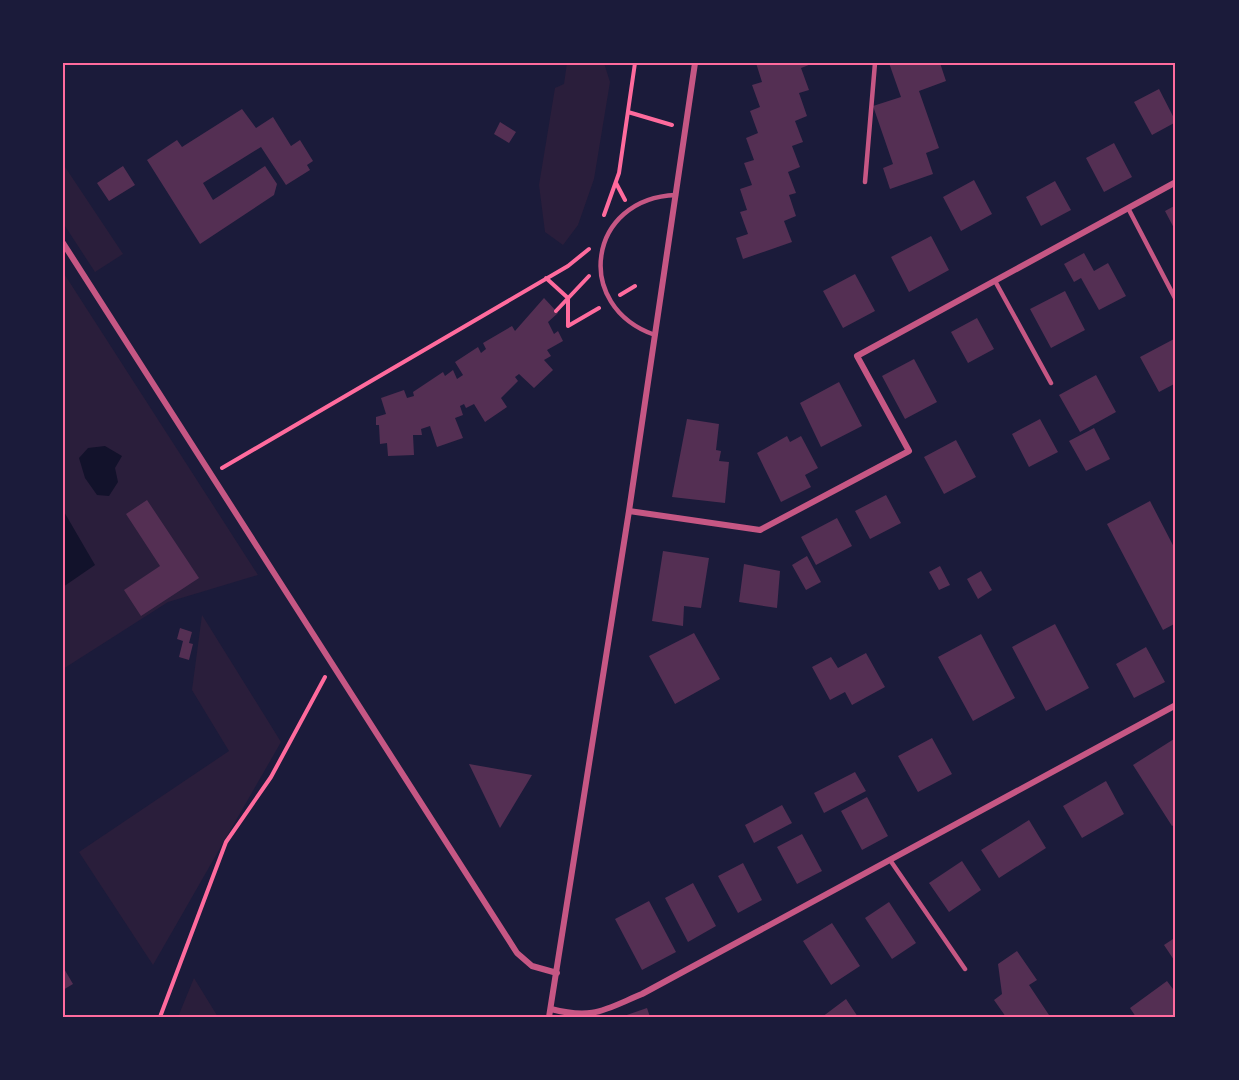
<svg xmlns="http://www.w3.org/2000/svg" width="1239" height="1080" font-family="'Archivo Narrow',sans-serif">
	<rect width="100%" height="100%" fill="#1b1b3a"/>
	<path fill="#2a1e3b" d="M567,63h37l6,19 -16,97 -16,46 -15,20 -18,-13 -6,-47 16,-97 9,-4z
		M63,164l60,90 -28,18 -32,-49z
		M63,272l195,303 -90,27 -105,67z
		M202,615l79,127 -128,223 -74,-113 150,-101 -37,-61z
		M194,978l24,39h-40z"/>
	<path fill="#12122b" d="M105,446l17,10 -7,12 3,14 -9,14 -12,-1 -12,-17 -6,-20 9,-10z
		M63,510l32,55 -32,22z"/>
	<path fill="#542f53" d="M756,63h58l-13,5 8,22 -10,3 8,23 -12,5 8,21 -11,4 8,21 -12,5 8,21 -7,2 7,21 -12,5 8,21 -49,17 -7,-21 12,-4 -8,-22 7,-2 -7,-21 12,-4 -8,-22 10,-3 -8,-22 12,-5 -8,-22 10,-4 -8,-22 10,-3z
		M889,63h51l6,18 -27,10 20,57 -13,5 7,21 -43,15 -7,-21 10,-4 -20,-58 28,-9z
		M1159,89l17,33 -24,13 -18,-33z
		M242,109l14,19 17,-11 18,29 9,-6 13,21 -6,4 3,5 -24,15 -25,-38 -58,36 10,17 52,-34 12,18 -3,11 -74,49 -53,-84 30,-20 5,7z
		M500,122l16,10 -7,11 -15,-9z
		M1114,143l18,34 -28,15 -18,-34z
		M123,166l12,19 -26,16 -12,-18z
		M974,180l18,34 -31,17 -18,-34z
		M1055,181l16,29 -30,16 -15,-29z
		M1176,205v27l-11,-21z
		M931,236l18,34 -40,22 -18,-35z
		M1084,253l10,18 14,-8 18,33 -27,14 -18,-32 -7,4 -10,-18z
		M855,274l20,37 -32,17 -20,-37z
		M1065,291l20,39 -34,18 -21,-39z
		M544,298l14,15 -10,9 6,12 4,-3 5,10 -16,9 4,6 -7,4 9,10 -19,18 -15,-14 -4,3 3,4 -17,17 6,9 -22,15 -11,-18 -8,4 -2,-4 -4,2 3,9 -8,3 8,20 -26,9 -7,-21 -9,3 1,6h-9l1,20 -26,1 -1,-13 -7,1 -1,-19h-3v-8l10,-3 -5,-16 23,-8 3,8 7,-2 -1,-4 30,-20 2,4 8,-6 4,9 6,-4 -8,-13 23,-15 3,6 5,-4 -3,-6 29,-17 3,5z
		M977,318l17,31 -26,14 -17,-31z
		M1174,339l2,44 -17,9 -19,-35z
		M914,359l23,43 -32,17 -23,-43z
		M1096,375l20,37 -36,20 -21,-37z
		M839,382l23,44 -41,21 -21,-44z
		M687,419l32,5 -3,26 5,1 -2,10 10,1 -4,41 -53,-6z
		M1040,419l18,33 -29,15 -17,-33z
		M1094,428l16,31 -24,12 -17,-30z
		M787,436l3,6 11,-6 17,32 -13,7 6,12 -30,15 -24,-49z
		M956,440l20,37 -32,17 -20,-37z
		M886,495l15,28 -31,16 -15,-28z
		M147,500l52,78 -58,38 -17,-26 36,-24 -34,-52z
		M1150,501l26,50v72l-13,7 -56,-106z
		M837,518l15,28 -36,19 -15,-28z
		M663,551l46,7 -8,50 -17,-2 -1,20 -31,-5z
		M807,556l14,26 -15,8 -14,-25z
		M744,564l36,7 -3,37 -38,-6z
		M940,566l10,19 -11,5 -10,-18z
		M981,571l11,19 -14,9 -11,-20z
		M1055,624l34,64 -43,23 -34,-64z
		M180,628l12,4 -3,11 4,1 -4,16 -10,-3 4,-16 -6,-2z
		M694,633l26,46 -45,25 -26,-48z
		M981,634l34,64 -42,23 -35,-64z
		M1146,647l19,35 -31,16 -18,-34z
		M866,653l19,34 -33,18 -7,-13 -15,8 -18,-33 19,-10 7,11z
		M932,738l20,36 -34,18 -20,-36z
		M1174,739l2,3v82l-4,2 -39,-61z
		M469,764l63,11 -32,53z
		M855,772l11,19 -42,22 -10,-20z
		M1106,781l18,33 -42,24 -19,-32z
		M867,797l21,39 -26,14 -21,-39z
		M782,805l10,18 -38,20 -9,-18z
		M1029,820l17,28 -47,30 -18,-28z
		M802,834l20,37 -25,13 -20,-37z
		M962,861l19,29 -32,22 -20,-29z
		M743,863l19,37 -24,13 -20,-37z
		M693,883l23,43 -28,16 -23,-44z
		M649,901l27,51 -34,18 -27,-51z
		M889,902l27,41 -24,16 -27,-41z
		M832,923l28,43 -29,19 -28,-44z
		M1176,937v26l-12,-18z
		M1017,951l20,29 -8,5 20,30 -3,2h-40l-12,-17 8,-6 -4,-30z
		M63,967l10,17 -10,6z
		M1167,981l9,12v22l-2,2h-38l-6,-9z
		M846,999l12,18h-36z
		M647,1008l3,9h-29z"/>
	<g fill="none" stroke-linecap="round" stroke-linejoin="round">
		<path stroke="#ff6b9d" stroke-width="4" d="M628,112l44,13
			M616,183l9,17
			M604,215l15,-42 16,-110
			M546,278l22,20v28
			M620,295l15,-9
			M556,311l33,-35
			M568,326l31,-18
			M222,468l346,-202 21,-17
			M160,1017l66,-175 45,-65 54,-100"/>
		<path stroke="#c65784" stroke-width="4.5" d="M865,182l10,-119
			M1128,208l48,92
			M995,281l56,102
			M655,335c-83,-29 -67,-137 21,-140
			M890,860l75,109"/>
		<path stroke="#c65784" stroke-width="6" d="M63,243l454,710 15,13 25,7
			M629,511l131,19 149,-79 -52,-95 319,-174
			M551,1009c42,11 53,1 91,-15l534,-289
			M549,1017l80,-506 66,-448"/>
	</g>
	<rect width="1239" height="1080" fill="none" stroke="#1b1b3a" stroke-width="129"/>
	<rect x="64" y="64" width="1110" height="952" fill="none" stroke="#ff6b9d" stroke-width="2"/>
</svg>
